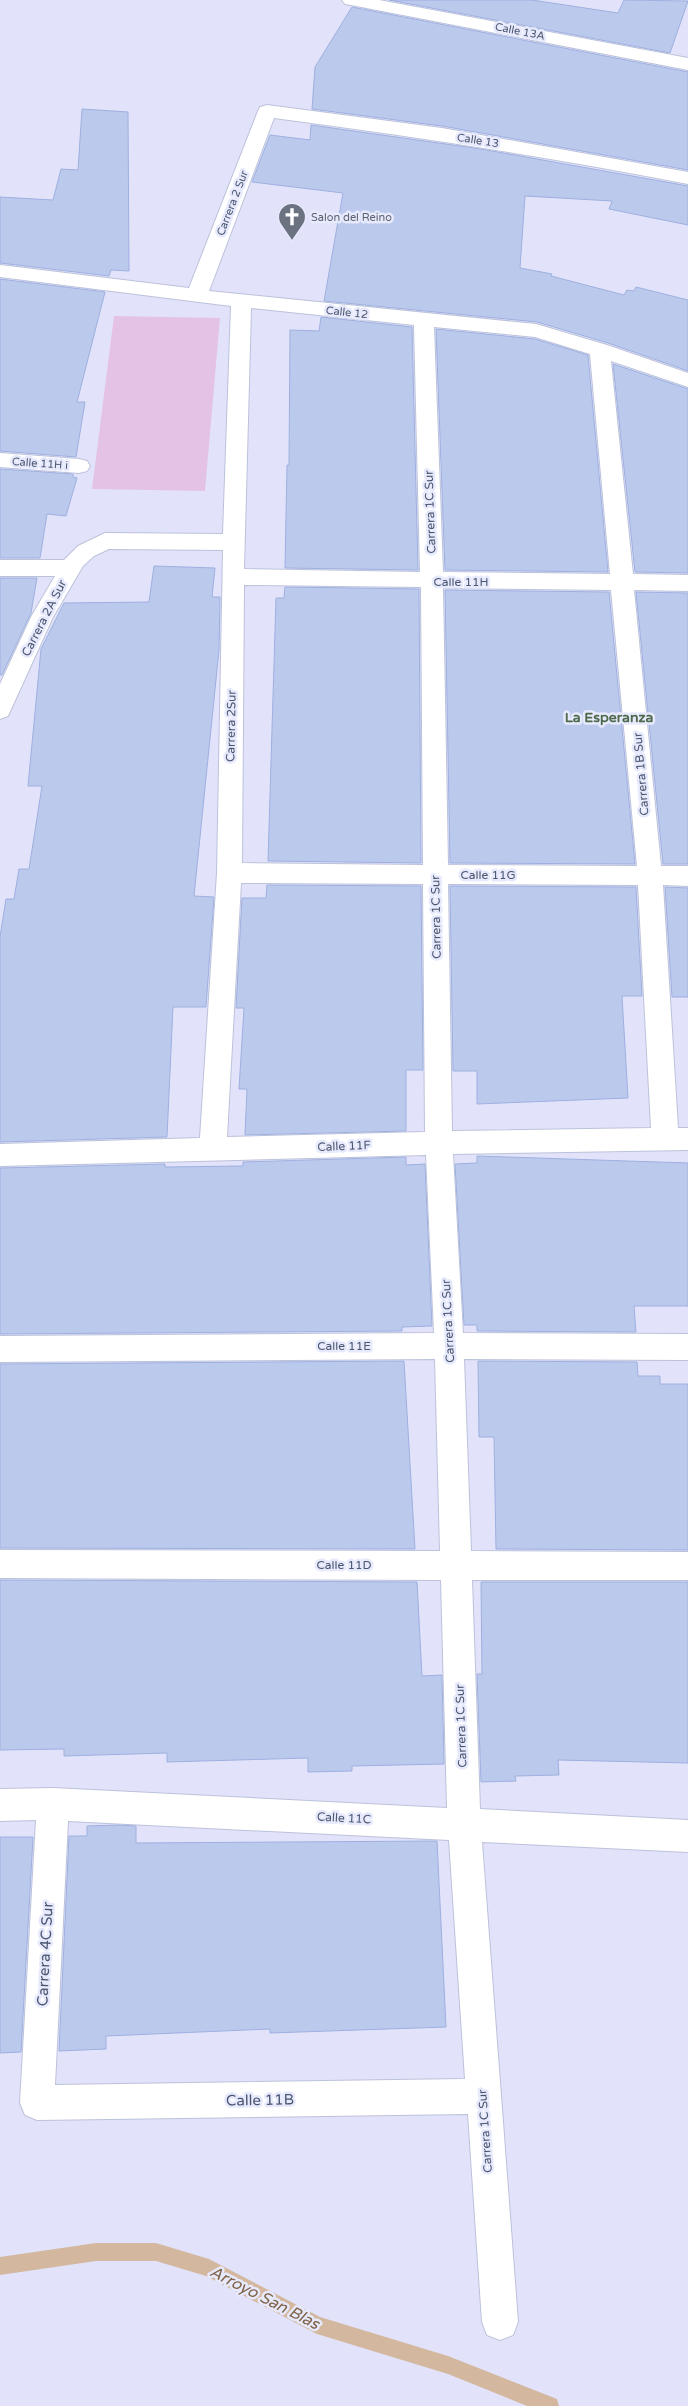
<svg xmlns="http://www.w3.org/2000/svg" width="688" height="2406" font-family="'Varela Round',sans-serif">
	<rect width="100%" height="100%" fill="#e2e3fa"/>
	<path fill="#e3c2e6" d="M114,316l106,2 -15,173 -113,-2z"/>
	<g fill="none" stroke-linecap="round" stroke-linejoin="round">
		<path fill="#d3b89f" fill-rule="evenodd" d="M96,2243h60l53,16 111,58 128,39 109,43 2,7h-32l-79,-32 -131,-40 -111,-58 -50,-15h-60l-96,14v-18z"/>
	</g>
	<path fill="#bbc9ed" stroke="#9db0df" d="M389,0h143l86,13 6,-13 64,1 -18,52z
		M352,7l336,65v98l-246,-44 -130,-17 3,-42z
		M82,109l46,3 1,159 -18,-1 -2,6 -109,-13v-66l53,3 8,-31 17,1z
		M311,125l170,24 207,37v39l-79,-16 3,-8 -87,-5 -5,72 32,6 -1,2 73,19 3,-5 7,1 2,-4 52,13v71l-80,-28 -71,-21 -213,-21 19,-108 -91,-11 18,-47 40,5z
		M0,279l105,13 -28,110h8l-9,55 -76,-6z
		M321,317l91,10 6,243 -133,-2 2,-103h2l1,-135 29,1z
		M436,329l99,10 53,16 20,217 -163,-2z
		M613,364l75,25v184l-53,-1z
		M0,469l73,5v3l4,1 -11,38 -19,-2 -7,44h-40z
		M154,566l61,2 -3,29h8l-1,53 -25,246 20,1 -8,110h-33l-6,130 -167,5v-205l6,-38h8l5,-30h10l13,-83h-14l13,-137 23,-46 85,-1z
		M0,578h37l-6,35 -29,62h-2z
		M285,587l134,2 2,274 -153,-2 8,-263h8z
		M445,590l164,2 26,272 -185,-1z
		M636,592l52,1v271h-25z
		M267,885l154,1 2,184h-17v61l-161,4 2,-46h-8l5,-81h-8l6,-110h24z
		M450,886l186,1 6,109h-20l6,102 -151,6v-33h-24z
		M665,887l23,1v109h-16z
		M477,1156l211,7v143h-54l2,26 -159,-1v-6h-13l-9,-161 22,-1z
		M406,1157v8l19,-1 7,162 -30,1v4l-402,3v-166l165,-4v3l78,-1v-4z
		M404,1361l11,188 -415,-1v-184z
		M478,1361l159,1 1,14h22v8h28v166l-192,-1 -2,-112h-15z
		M0,1580l417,2 5,94 20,-1 2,89 -92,2v5l-44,1v-14l-141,4v-9l-103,3v-7l-64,1z
		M481,1582h207v181l-130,-3 1,15 -44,1 1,5 -35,1 -4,-108h5z
		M119,1825l17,1v17l301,-2 9,186 -176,6v-4l-164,7v13l-47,2 10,-215h18v-10z
		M0,1837h33l-12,215 -21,1z"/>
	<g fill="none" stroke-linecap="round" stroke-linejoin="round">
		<defs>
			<path id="minor" d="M342,0h37l309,58v12l-337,-65 -6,-1z
				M267,105l175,23 246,44v12c-138,-27 -275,-48 -414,-66l-65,173 327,33 71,21 81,28v14l-77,-26 22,213 55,1v16l-54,-1 27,276h27v20l-25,-1 15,243h10v22l-235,4 10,179 225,1v26l-224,-1 7,192 217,1v28h-216l8,229 208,11v32l-206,-10 36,480 -5,13 -13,5 -13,-5 -5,-13 -14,-208 -431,6 -12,-5 -5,-12 16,-283 -36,1v-32l53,-1 394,20 -6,-228 -441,-2v-28l440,1 -5,-192 -435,3v-26l434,-3 -8,-178 -426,11v-22l200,-6 17,-265 6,-323 -114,-1 -15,7 -11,10 -30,51 -45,99 -8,3v-35l31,-67 24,-41h-55v-16h64l14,-14 27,-13 118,1 8,-228 -231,-29v-12l189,23 69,-177 2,-4zM251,308l163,17 6,247 -176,-3zM434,327l101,10 55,17 20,220 -167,-2zM244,585l177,2 2,278 -181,-2zM443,588l168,2 26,276 -189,-1zM241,883l182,1 2,248 -198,5zM448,884l190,1 13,243 -199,3zM68,1821l381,19 16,239 -410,6z
				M0,453l79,6 8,2 3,5 -3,5 -8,2 -79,-6z"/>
		</defs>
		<use href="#minor" stroke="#bcc2da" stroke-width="2"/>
		<use href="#minor" fill="#fff" fill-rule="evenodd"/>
	</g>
	<defs>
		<symbol id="church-pin" viewBox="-11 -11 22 30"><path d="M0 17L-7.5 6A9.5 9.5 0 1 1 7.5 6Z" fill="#6b7280" stroke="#e7e9fd"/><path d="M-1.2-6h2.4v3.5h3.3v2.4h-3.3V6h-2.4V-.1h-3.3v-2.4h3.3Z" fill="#fff"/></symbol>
	</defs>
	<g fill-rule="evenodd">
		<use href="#church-pin" x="276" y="201" width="32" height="43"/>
	</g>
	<g text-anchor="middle" stroke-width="5" stroke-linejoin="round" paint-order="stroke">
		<g font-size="11" fill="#4a566f" stroke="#e7e9fd">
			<text transform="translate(520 31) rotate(11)" y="4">Calle 13A</text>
			<text transform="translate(478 140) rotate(9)" y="4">Calle 13</text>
			<text transform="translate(232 203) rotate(-69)" y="4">Carrera 2 Sur</text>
			<text transform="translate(347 312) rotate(6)" y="4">Calle 12</text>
			<text transform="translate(40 463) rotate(4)" y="4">Calle 11H i</text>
		</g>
		<g font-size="11" fill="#5b616d" stroke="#e7e9fd" text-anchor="start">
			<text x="311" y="221">Salon del Reino</text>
		</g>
		<g font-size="12" fill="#4a566f" stroke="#e7e9fd">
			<text transform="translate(430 512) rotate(-92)" y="4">Carrera 1C Sur</text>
			<text x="461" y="586">Calle 11H</text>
			<text transform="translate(44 618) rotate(-63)" y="4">Carrera 2A Sur</text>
			<text transform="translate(231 726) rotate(-89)" y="4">Carrera 2Sur</text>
			<text transform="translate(641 774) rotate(-95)" y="4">Carrera 1B Sur</text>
			<text x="488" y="879">Calle 11G</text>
			<text transform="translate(436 917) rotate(-91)" y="4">Carrera 1C Sur</text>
			<text transform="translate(344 1146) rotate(-2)" y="4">Calle 11F</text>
			<text transform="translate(448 1321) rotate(-93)" y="4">Carrera 1C Sur</text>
			<text x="344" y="1350">Calle 11E</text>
			<text x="344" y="1569">Calle 11D</text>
			<text transform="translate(461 1726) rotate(-92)" y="4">Carrera 1C Sur</text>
			<text transform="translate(344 1818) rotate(3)" y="4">Calle 11C</text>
			<text transform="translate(485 2131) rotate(-94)" y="4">Carrera 1C Sur</text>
		</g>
		<g font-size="14" font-weight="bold" fill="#4d6b4c" stroke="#e7e9fd">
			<text x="609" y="722">La Esperanza</text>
		</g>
		<g font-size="15" fill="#4a566f" stroke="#e7e9fd">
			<text transform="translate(45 1954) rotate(-87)" y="5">Carrera 4C Sur</text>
			<text transform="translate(260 2100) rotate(-1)" y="5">Calle 11B</text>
		</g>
		<g font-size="16" font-style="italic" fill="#816347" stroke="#e7e9fd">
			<text transform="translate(265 2297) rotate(27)" y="6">Arroyo San Blas</text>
		</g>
	</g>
</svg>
